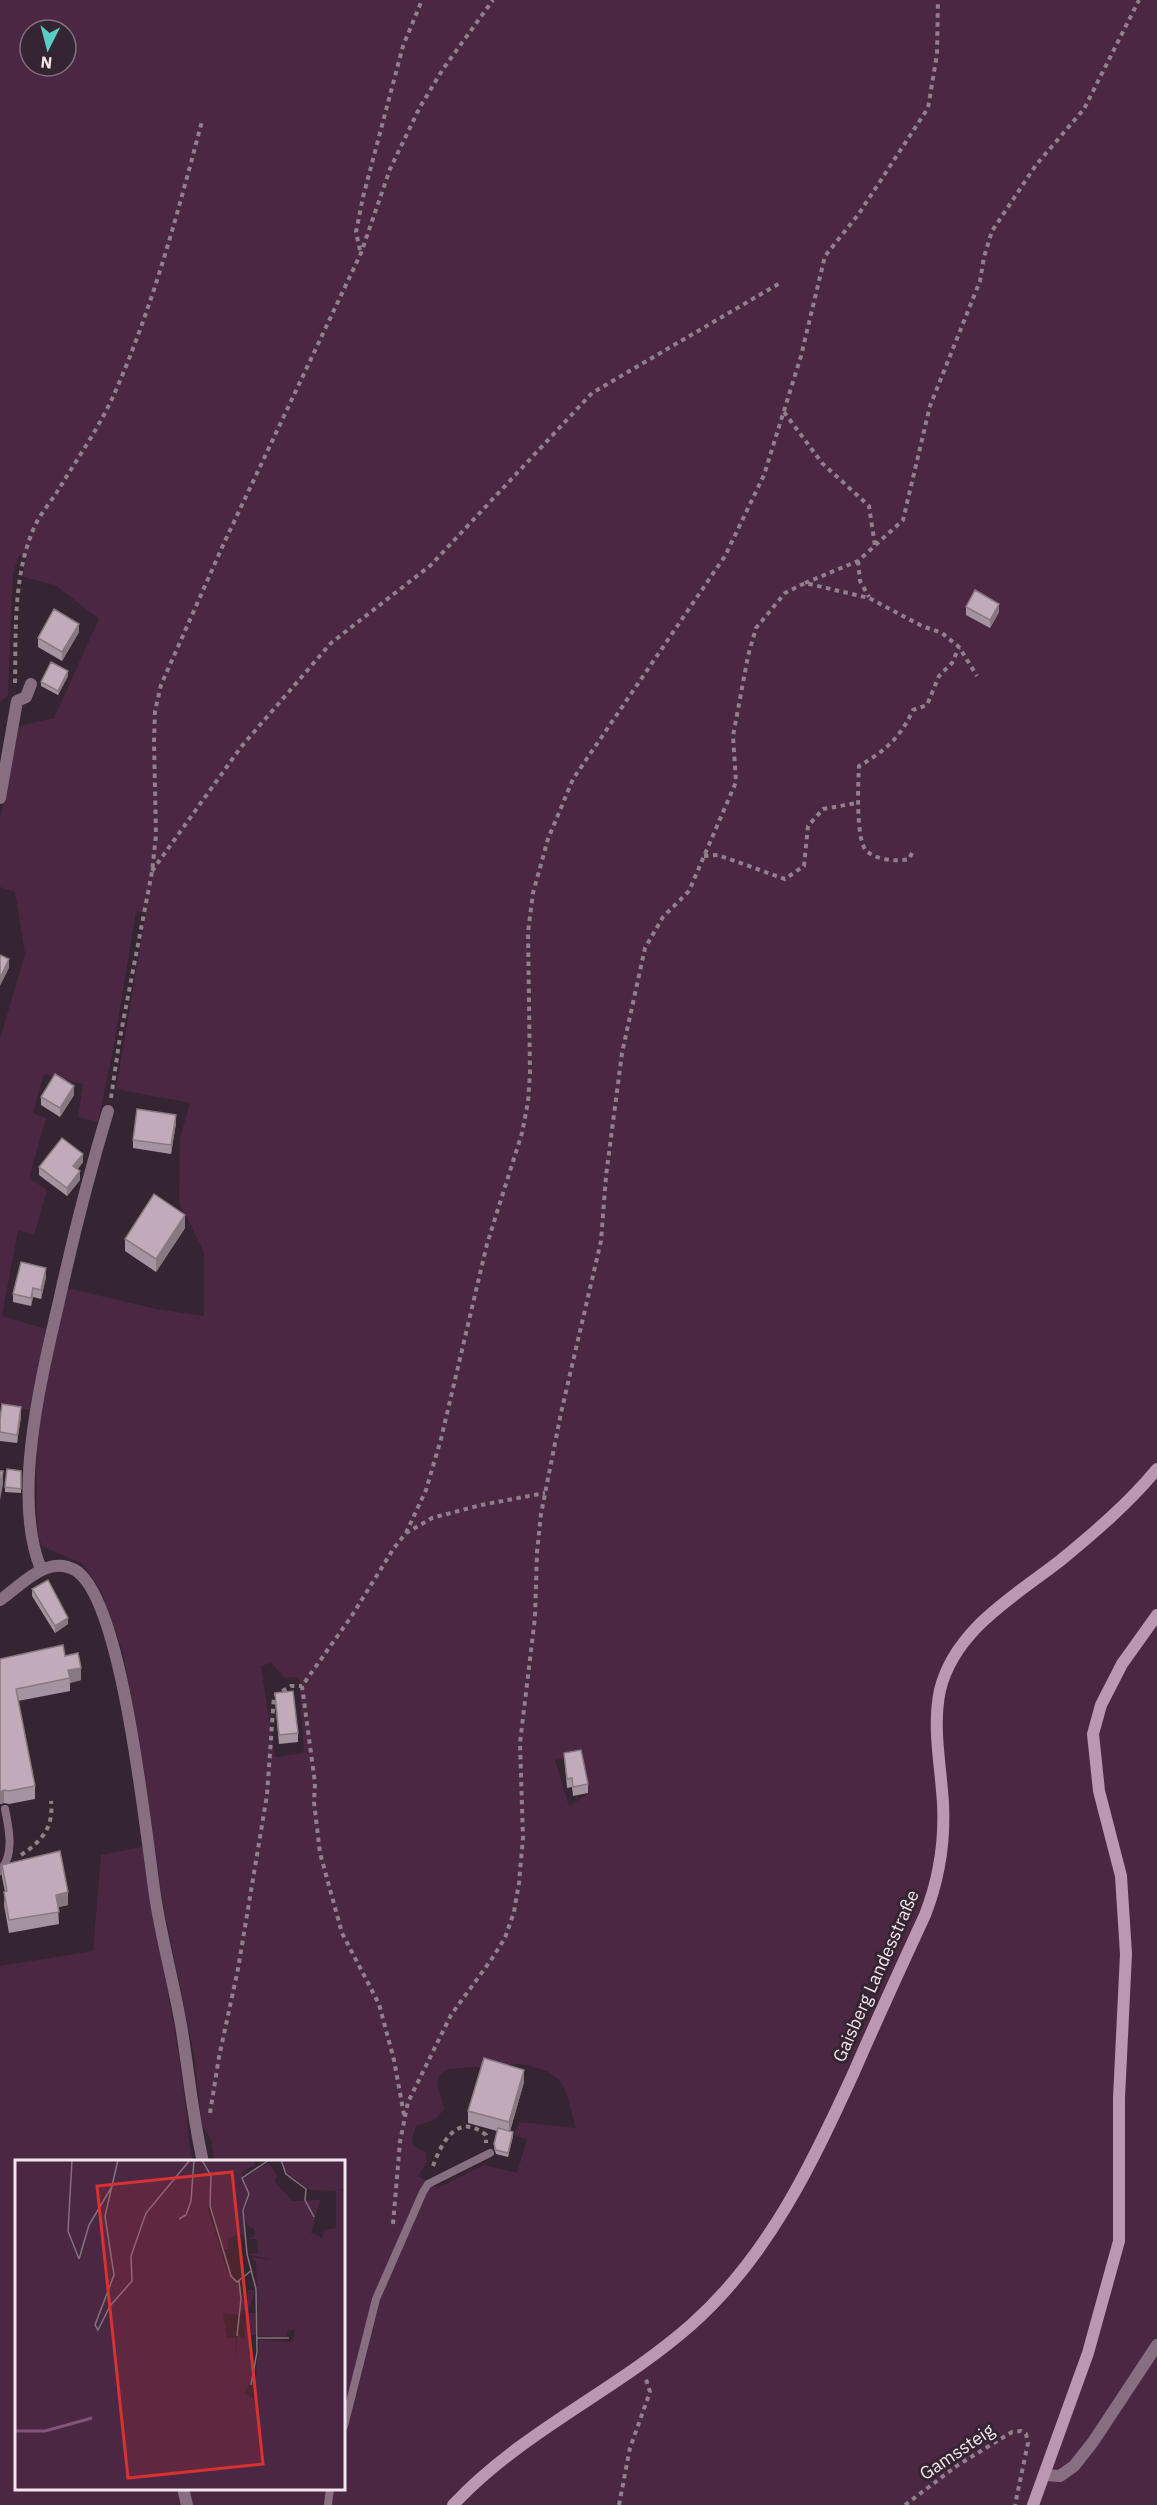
<svg xmlns="http://www.w3.org/2000/svg" width="1157" height="2505" font-family="'IBM Plex Sans',sans-serif">
	<rect width="100%" height="100%" fill="#352431"/>
	<path fill="#4b2743" fill-rule="evenodd" d="M0,0h1157v2505h-1157v-539l93,-15 8,-96 41,-8c16,101 40,201 48,303l4,11 -178,1v326h328v-326l-130,-1 -3,-22 -9,-14 -8,-70 -31,-151 -28,-188 -12,-63 -21,-60 -19,-29 -41,-18 -5,-11 -1,-90 4,-35 27,-122 89,21 48,7v-64l-25,-50 1,-64 10,-35 -74,-14 30,-176 -10,-2 -22,134 -16,77 -20,-5 5,-33 -39,-10 -11,39 13,5 -17,60 18,12 -13,45 -16,-5 -16,86 44,13 -16,81 -30,-6v-365l25,-85 -10,-62 -15,-5v-69l19,-92 35,-8 45,-99 -44,-34 -32,-8 3,-20 -7,-2 -6,19 -5,121 -8,7zM30,30h36v36h-36zM271,1663l14,15 14,-1 5,76 -29,4 -14,-91zM582,1756l7,37 -20,13 -14,-46zM520,2064c47,8 45,23 56,64l-57,-6 -5,13 13,4 -10,34 -33,-8 -46,23 -20,-12 9,-14 -1,-10 -13,-6 -1,-7 4,-13 20,-7 8,-10c-3,-18 -15,-30 4,-40z"/>
	<g fill="none" stroke-linecap="round" stroke-linejoin="round">
		<path stroke="#8f818c" stroke-width="4" stroke-dasharray="4.5 4.5" stroke-linecap="butt" d="M360,250l-4,-18 7,-35 40,-151 19,-46
			M784,412l38,51 47,43 6,40
			M858,561l2,20 9,16
			M805,583l53,-22 45,-41 27,-114 50,-125 4,-24 8,-26 44,-66 48,-56 55,-109
			M15,683c1,-52 -2,-104 18,-153 5,-13 16,-26 24,-38 20,-33 44,-67 59,-102 38,-87 62,-178 86,-269
			M912,853l-3,6c-12,3 -36,1 -44,-10 -9,-13 -7,-66 -6,-83 26,-15 41,-28 54,-56l14,-5 12,-29 13,-13 7,-16
			M704,856l14,-1 67,24 19,-13 4,-40 15,-17 34,-6
			M152,871l89,-124 90,-104 100,-78 161,-172 188,-110
			M111,1098l8,-55 33,-171 4,-37 -2,-94 1,-30 6,-26 63,-142 137,-290 29,-84 30,-62 23,-38 50,-69
			M406,1533l20,-43 15,-51 46,-195 35,-111 6,-31 2,-29 -2,-141 5,-39 15,-54 25,-60 152,-223 39,-81 37,-119 24,-100 33,-41 70,-107 9,-54 1,-54
			M21,1855c21,-14 33,-28 30,-54
			M210,2113l9,-56 19,-88 29,-174 7,-99 17,-10h11
			M404,2115l-10,-55 -15,-56 -37,-71 -22,-80 -6,-51 1,-19 -13,-97 49,-69 43,-69 12,-15 26,-15 49,-13 64,-12
			M433,2166c8,-22 24,-55 53,-31v8
			M393,2224l7,-82 8,-40 43,-87 40,-55 14,-22 9,-26 5,-29 4,-45 -3,-95 15,-126 2,-65 4,-38 20,-101 40,-172 5,-65 16,-123 23,-105 18,-31 26,-26 47,-109 -3,-46 15,-80 8,-28 29,-35 20,-10 64,15 53,28 20,7 17,14 18,29
			M619,2505l11,-57 20,-56 -4,-13
			M905,2505l53,-40 54,-33 9,-1 5,3 2,9 -13,62"/>
		<path stroke="#876f81" stroke-width="8" d="M0,1871c15,-17 9,-42 5,-62
			M344,2426l32,-127 47,-107 5,-8 62,-31
			M328,2505l2,-17"/>
		<path stroke="#876f81" stroke-width="12" d="M0,798l17,-97 9,-4 5,-13
			M41,1569c-30,-72 1,-194 18,-268 14,-64 30,-127 49,-190
			M0,1600c21,-14 47,-46 75,-30 49,29 71,270 81,332 7,43 19,86 26,129 7,44 11,88 21,131
			M1045,2475l15,1 14,-10 19,-24 64,-97
			M183,2488l4,17"/>
		<path stroke="#bc97b3" stroke-width="12" d="M453,2505c69,-74 163,-114 238,-180 77,-68 121,-161 163,-253 23,-53 47,-105 71,-157 14,-36 20,-73 18,-111 -2,-38 -11,-76 -3,-114 15,-61 75,-94 121,-130 34,-28 68,-57 96,-91
			M1033,2505l55,-152 31,-112v-143l7,-144 -5,-78 -22,-85 -6,-57 8,-29 21,-41 35,-49"/>
	</g>
	<path fill="#a693a1" d="M966,607l33,5 -9,16 -24,-13z
		M79,632l-17,29 -24,-14v-9z
		M68,676l-10,19 -17,-9v-4z
		M74,1095l-14,22 -19,-12v-8z
		M176,1123l-5,31 -38,-6v-8z
		M83,1162l-6,8 3,10 -13,16 -28,-21v-8z
		M185,1228l-29,44 -31,-21v-12z
		M46,1277l-5,22 -8,-2 -2,9 -18,-4v-8z
		M21,1416l-4,27 -17,-2v-22z
		M21,1471v22l-16,-1v-5z
		M32,1589l36,35 -13,9 -23,-37z
		M65,1656l16,24 -11,3v8l-52,10 17,85v13l-26,5 -5,-1 -4,1v-145z
		M275,1693l23,40v9l-19,2 -4,-43z
		M564,1753l24,31v9l-15,3 -1,-9 -5,1z
		M2,1865l66,40 -10,2 1,17 -50,9 -5,-28 1,-13 -3,-15z
		M524,2082l-14,49 3,5 -5,21 -12,-3 -2,-6v-4l3,-13 -29,-8v-12z"/>
	<path fill="#877883" d="M999,604v8l-9,16v-8z
		M79,624v8l-17,29v-9z
		M68,671v5l-10,19v-4z
		M9,959v9l-9,18v-8z
		M74,1086v9l-14,22v-9z
		M176,1115v8l-5,31v-9z
		M83,1154v8l-10,13v-9z
		M80,1171v9l-13,16v-8z
		M185,1215v13l-29,44v-13z
		M46,1268v9l-5,22v-9z
		M33,1288v9l-2,9v-8z
		M21,1407v9l-4,27v-8z
		M3,1471v13l-3,16v-13z
		M68,1618v6l-13,9v-7z
		M81,1668v12l-11,3 -2,-13z
		M4,1790v13l-4,1v-12z
		M68,1892v13l-12,3v-13z
		M524,2070v12l-15,53v-13z
		M513,2132v4l-5,21v-4z"/>
	<path fill="#c1abbb" stroke="#877883" stroke-width="1.5" d="M975,590l24,14 -9,16 -24,-13z
		M54,609l25,15 -17,28 -24,-14z
		M51,662l17,9 -10,20 -17,-9z
		M0,955l9,4 -9,19z
		M55,1074l19,12 -14,22 -19,-11z
		M137,1109l39,6 -5,30 -38,-5z
		M62,1138l21,16 -10,12 7,5 -13,17 -28,-21z
		M154,1194l31,21 -29,44 -31,-20z
		M21,1262l25,6 -5,22 -8,-2 -2,10 -18,-4z
		M2,1404l19,3 -4,28 -17,-3v-13z
		M7,1469l14,2v18l-16,-2z
		M0,1471h3l-3,16z
		M48,1580l20,38 -13,8 -23,-37z
		M63,1645l2,11 13,-3 3,15 -13,2 2,8 -54,11 19,97 -26,5 -5,-1 -4,2v-133z
		M293,1691l5,42 -19,2 -4,-42z
		M581,1750l7,34 -15,3 -1,-9 -5,1 -3,-26z
		M60,1851l8,41 -12,3 3,17 -50,8 -5,-28 3,-1 -5,-26z
		M484,2058l40,12 -15,52 -41,-11z
		M498,2128l15,4 -5,21 -12,-3 -2,-6z"/>
	<g text-anchor="middle" stroke-width="6" stroke-linejoin="round" paint-order="stroke">
		<g font-size="18" fill="#f2e7ef" stroke="#352431">
			<text transform="translate(876 1976) rotate(-66)" y="6">Gaisberg Landesstraße</text>
			<text transform="translate(957 2452) rotate(-34)" y="6">Gamssteig</text>
		</g>
	</g>
	<g transform="translate(15 2160)">
		<rect width="330" height="330" fill="#352431"/>
		<path d="M0,0h239l1,5 -11,6 -3,7 28,-15 8,12 -2,7 18,19 27,-1 -9,33 11,5 2,-8 12,-2v-37l-26,-1 -23,-17 -5,-13h63v29l-7,1 7,1v299h-330zM196,23v24l13,43 4,-1v-11l13,-4 4,4 -3,-30 8,-13 -6,17 3,13 8,5v5l-8,4h10l1,14 -10,1 24,6 -21,-3 5,5 2,74 28,1 3,-7h6l-3,12 -33,-2 -5,59 -10,-6 8,-13 2,-19 -6,-8 3,-18h6l-2,-22h-7l7,-23h-7v10h-6l-1,10 5,1 -1,24 -1,4 -6,-5 -3,25 1,-21h-9l-4,-25 16,2 2,-19 -2,-12 -11,-11 -20,-63z" fill="#4b2743" fill-rule="evenodd"/>
		<path fill="none" stroke="#85537a" stroke-width="3" d="M0,271h30l47,-13"/>
		<path fill="none" stroke="#81727d" stroke-width="1.5" d="M57,0l-4,71 11,28M103,0l-13,56 9,59 -19,50 3,5 12,-24 22,-25 -1,-25 15,-43 44,-53M187,0l9,16 -1,30 21,70 6,6 15,-12M266,0l5,14 20,15 -1,11 9,17M164,59l7,-4 5,-14 3,-41M64,99l10,-34 22,-37M222,176l4,-37 -2,-18M242,178h32M236,225l6,-33 -1,-63 -9,-35 -4,-44 6,-16 -7,-16 27,-18"/>
		<path fill="#d73232" fill-opacity="0.15" stroke="#d73232" stroke-width="3" d="M217,12l31,292 -135,14 -31,-292z"/>
		<rect width="330" height="330" fill="none" stroke="#f2e7ef" stroke-width="3"/>
	</g>
	<g transform="translate(48 48) rotate(186)"><circle r="28" fill="#352431" stroke="#81727d" stroke-width="1.5"/>
	<path d="M0-4.5L10 22L0 15L-10 22Z" fill="#57cec1"/>
	<text y="-9" font-size="16" font-weight="bold" text-anchor="middle" fill="#f2e7ef">N</text>
	</g>
</svg>
